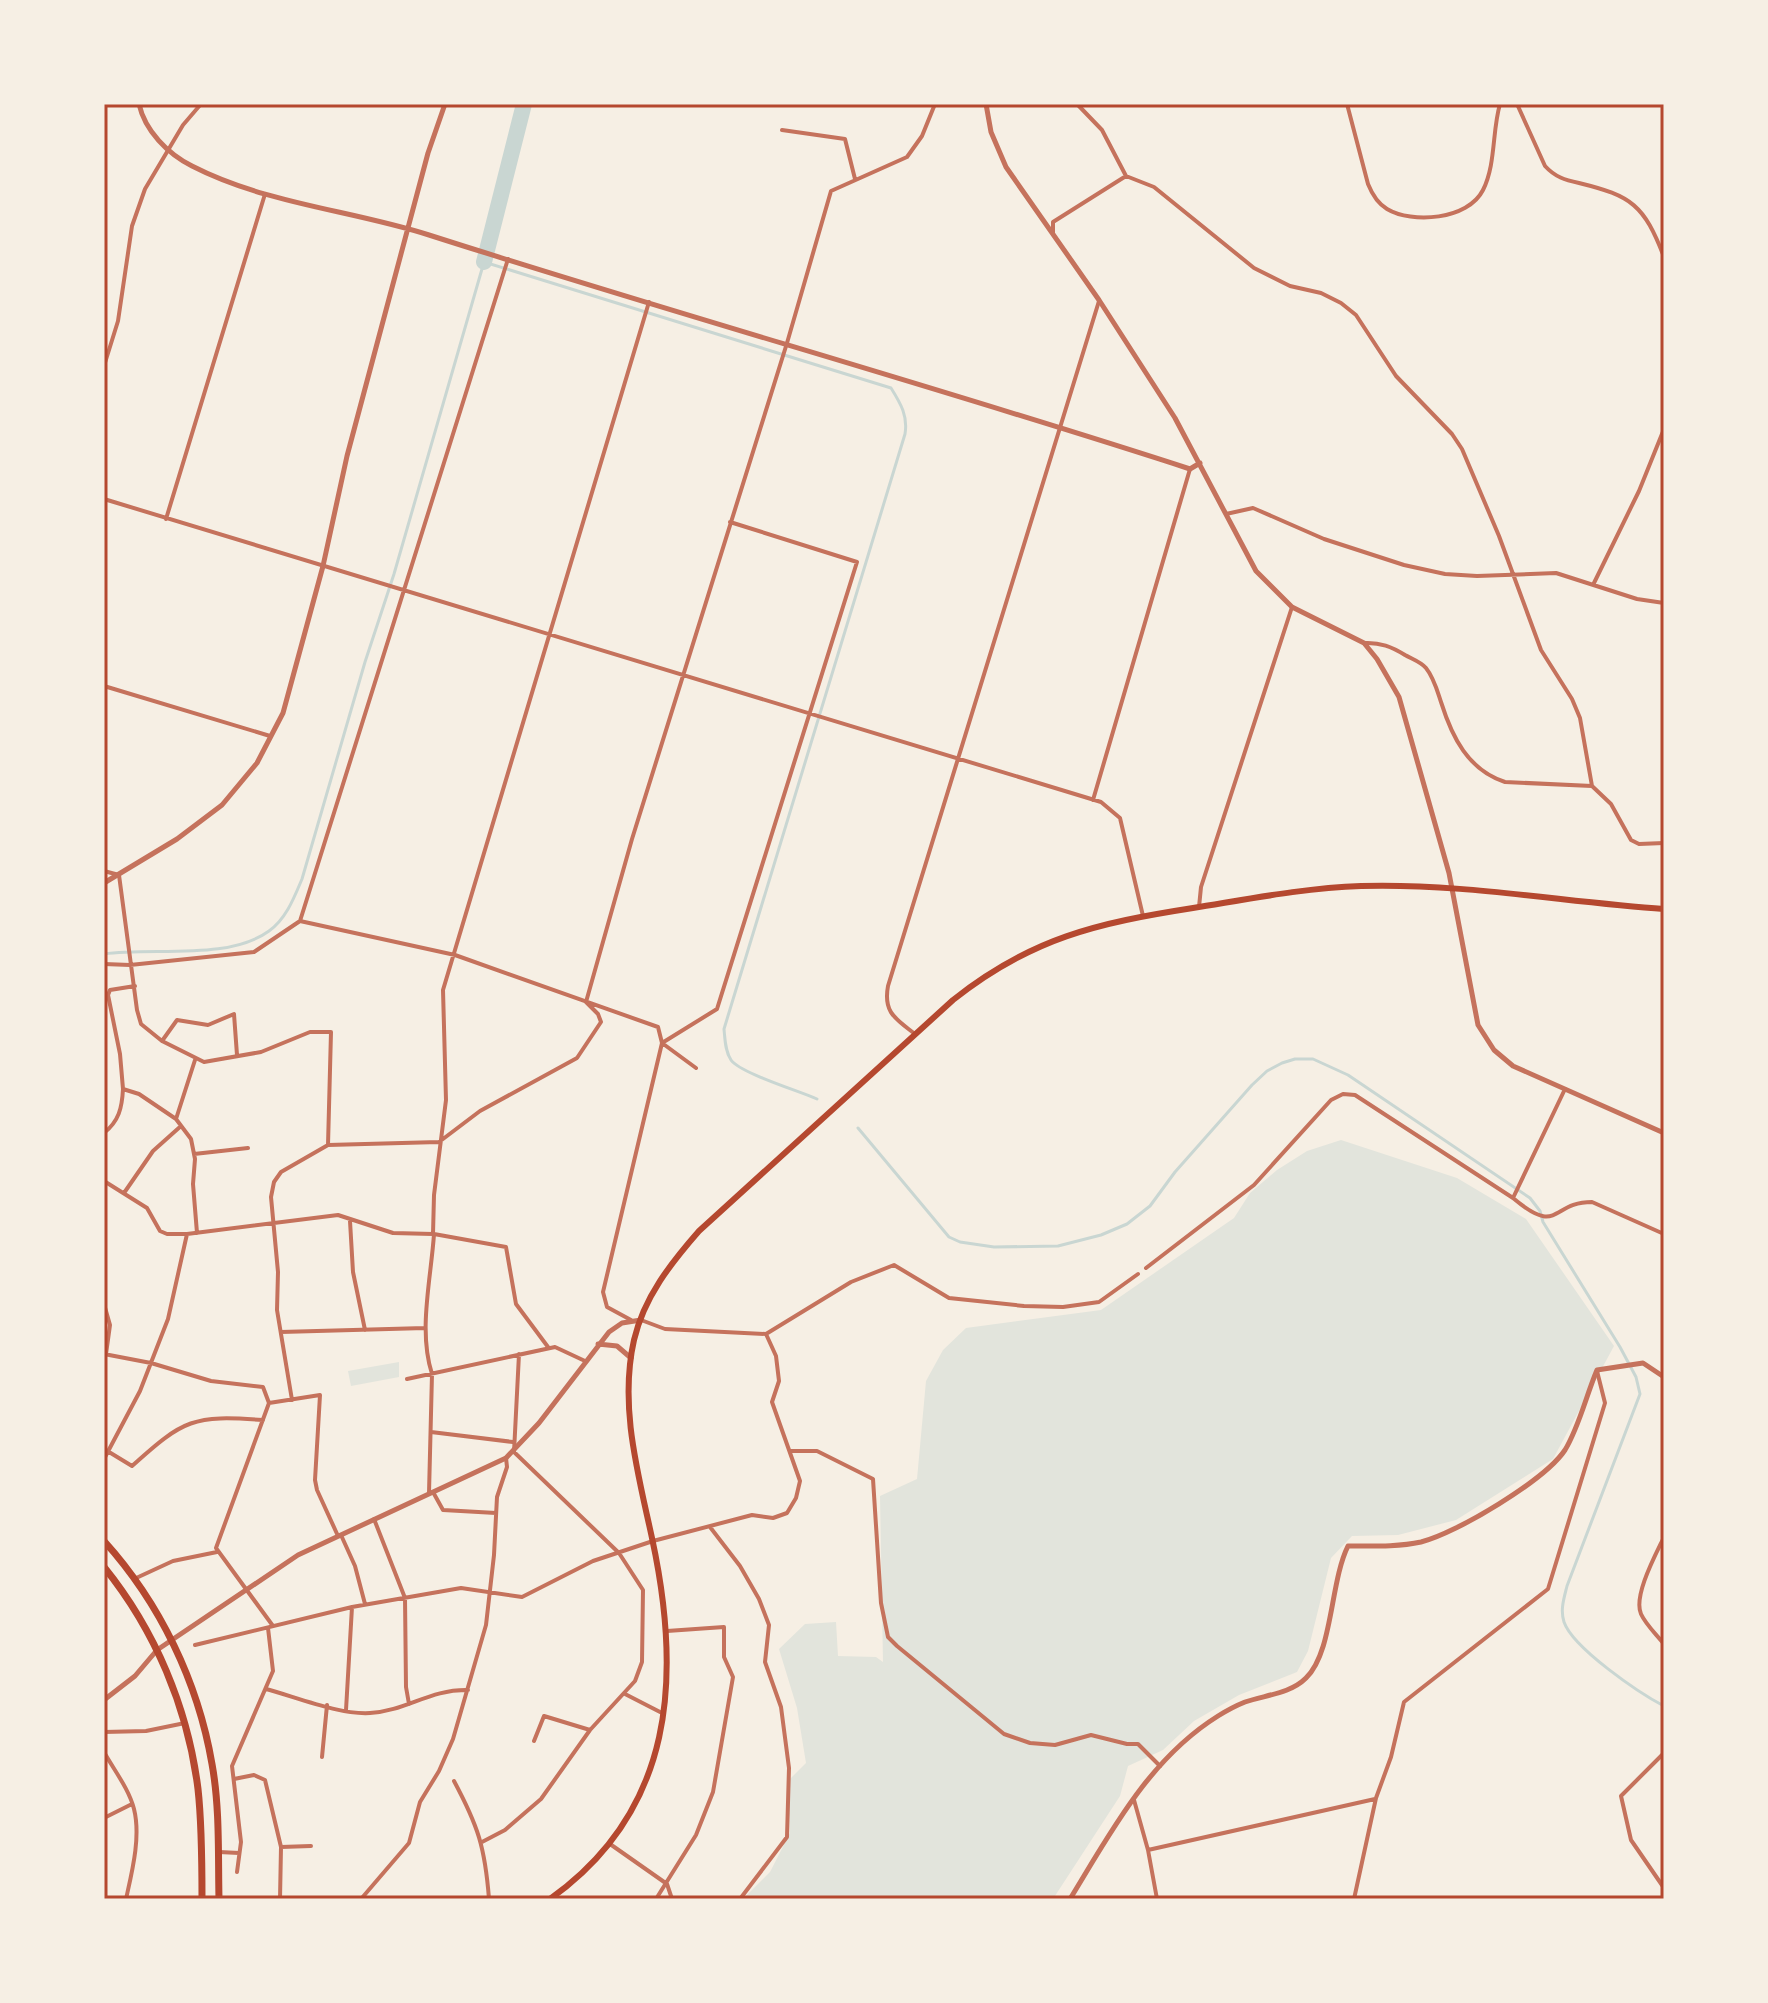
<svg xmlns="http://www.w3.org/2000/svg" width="1768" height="2003" font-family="Georgia,serif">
	<rect width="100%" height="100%" fill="#f6efe4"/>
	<path fill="#e2e4dc" d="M1341,1140l116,38 69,41 88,127 -61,113 -97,61 -58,15 -46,1 -21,22 -23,93 -11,21 -58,23 -45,26 -31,29 -35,16 -8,30 -67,103h-307v-3l24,-24 20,-39 -2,-52 18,-18 -9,-55 -18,-59 26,-25 31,-2 2,34 38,1 7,5 -3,-166 37,-17 9,-98 17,-31 23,-22 135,-18 133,-92 16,-25 27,-23 30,-19z
		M399,1362v15l-48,9 -3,-15z"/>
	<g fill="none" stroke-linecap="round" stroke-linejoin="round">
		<path stroke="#c9d6d2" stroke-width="3" d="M104,954c49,-7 124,7 165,-23 17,-12 25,-33 33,-52l63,-217 29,-88 90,-312 407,126c10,16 17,28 14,46l-181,595c1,10 1,22 7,31 9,13 68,31 86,39
			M858,1128l91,109 11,5 34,5 64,-1 43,-11 26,-11 23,-18 25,-34 77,-87 15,-14 15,-8 13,-4h18l35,16 182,123 10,13 3,11 77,125 16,30 4,17 -73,192c-3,12 -7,24 -3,36 9,26 75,71 100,84"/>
		<path stroke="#c9d6d2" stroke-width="16" d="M484,262l40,-158"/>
		<path stroke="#c5725c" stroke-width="4" d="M1077,104l25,26 24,46 28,11 100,81 36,18 31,7 20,10 15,12 40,61 56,58 10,15 37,87 42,114 31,49 8,19 12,68 19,18 20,36 8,4 25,-1
			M1347,104l21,80c4,10 9,19 19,25 25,15 81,11 96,-19 13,-26 9,-59 17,-86
			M1517,104l28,62c10,11 20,14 34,17 53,13 65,22 85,74
			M782,130l63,9 10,40
			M1053,234v-12l73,-46
			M104,366l14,-45 14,-95 13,-37 38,-64 18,-21
			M104,499l997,303 19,16 23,98
			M1226,514l27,-6 71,31 80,26 41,9 32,2 79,-3 81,26 27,4
			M166,519l99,-325
			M1594,583l45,-92 25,-62
			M104,596h1
			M1364,643c16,-1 28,4 41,12 7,4 16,7 21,13 8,10 11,22 15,34 11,35 27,68 64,80l87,4
			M104,686l166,50
			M1093,800l97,-331
			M104,871l15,4 18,135 4,14 21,17 42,21 57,-10 49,-20h21l-3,113
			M1199,907l2,-20 91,-280
			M300,921l155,34 203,72 4,16 34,25
			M104,964l26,1 124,-13 46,-31 208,-662
			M586,1002l46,-163 155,-496 44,-152 76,-34 15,-21 13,-32
			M915,1034c-19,-15 -32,-21 -27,-48l211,-685
			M162,1041l15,-21 31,5 26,-11 3,41
			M195,1060l-19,59 15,20 4,20 -2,25 4,49
			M123,1089l-3,-35 -12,-59 2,-5 25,-4
			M104,1133c15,-12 18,-25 19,-44l16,5 37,25
			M194,1154l54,-6
			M104,1181l43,27 13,23 7,3h20l151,-19 55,18 40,1 1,-39 12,-95 -3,-110 206,-688
			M124,1193l29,-42 28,-25
			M1513,1198l52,-109
			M350,1221l3,51 12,58
			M1146,1268l108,-83 77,-85 12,-6 12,1 158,103c46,39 38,4 79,4l72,32
			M104,1304l6,21 -4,29
			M631,1320l-24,-13 -4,-15 59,-249 55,-34 140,-447 -127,-40
			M641,1320l24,9 101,5 85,-52 43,-17 55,33 75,8 39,1 36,-5 39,-28
			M281,1332l144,-4
			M104,1354l47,9 60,18 52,6 6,16 -53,145 57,78
			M407,1379l148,-32 30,14
			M292,1400l-15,-90 1,-38 -7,-75 3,-15 7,-10 47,-27 111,-3 41,-31 97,-53 24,-36 -3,-8 -12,-12
			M269,1403l51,-8 -5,85 2,10 21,46
			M431,1432l82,10
			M790,1451h27l56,28 8,124 7,34 9,9 107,88 26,9 25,2 36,-10 36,9h11l22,22
			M109,1452l23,14c52,-47 61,-51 131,-46
			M104,1459l36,-68 28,-72 19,-85
			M433,1492l10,18 53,3
			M429,1493l3,-119c-14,-43 -1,-95 2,-140l72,13 10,57 32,43
			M374,1519l31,79 1,89 3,17
			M710,1527l30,39 19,33 10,26 -4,37 16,45 8,61 -2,69 -47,62
			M341,1535l14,31 10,38
			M1664,1537c-8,17 -31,59 -23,77 5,11 16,21 23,30
			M134,1579l39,-18 44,-9
			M195,1645l157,-38 109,-19 61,9 71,-36 60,-20 99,-26 21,3 14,-5 9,-15 4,-17 -28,-79 7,-21 -3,-25 -10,-22
			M266,1689c30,8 74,26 104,24 36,-2 60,-24 98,-23
			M625,1694l37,19
			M346,1710l6,-103
			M104,1732l42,-1 39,-8
			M534,1741l10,-25 46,14
			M104,1752c10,18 25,37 30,57 7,28 -2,63 -8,90
			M1664,1753l-43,43 10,44 33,48
			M322,1757l5,-52
			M234,1779l20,-4 11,5 16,67 -1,52
			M454,1781c24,45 31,66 35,118
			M1134,1800l14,50 9,49
			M104,1818l28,-14
			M482,1842l23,-12 36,-31 49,-69 45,-49 7,-19 1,-72 -24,-37 -105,-101 5,-98
			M610,1844l57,40 5,15
			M281,1847l30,-1
			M1148,1850l227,-51
			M219,1852l20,1
			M237,1872l4,-30 -9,-76 41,-95 -5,-43
			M361,1899l48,-56 11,-41 19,-31 14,-32 33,-114 8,-70 3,-58 10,-30 -1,-9
			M656,1899l40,-64 17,-43 20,-115 -9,-20v-30l-57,4
			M1354,1899l22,-101 15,-41 13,-55 144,-113 57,-186 -8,-32"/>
		<path stroke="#c5725c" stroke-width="5" d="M139,104c6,27 29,50 53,62 74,38 159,44 237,69 253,81 509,152 761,234l10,-6
			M986,104l5,28 15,35 93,133 76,118 81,153 36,36 72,36 13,16 22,38 50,176 29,152 16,25 19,16 151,67
			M104,883l73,-44 45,-34 35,-42 26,-50 40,-147 24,-110 81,-303 17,-49
			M598,1344l19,2 14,12
			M104,1700l31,-24 22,-26 141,-95 208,-97 33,-35 70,-91 13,-9 19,-3
			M1070,1899c41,-67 79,-140 148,-183 8,-5 17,-10 27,-14 20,-7 45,-8 61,-24 27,-26 24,-96 42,-132 24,0 50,1 73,-4 36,-9 124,-62 144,-92 14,-23 21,-54 32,-80l46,-7 21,14"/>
		<path stroke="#b5482f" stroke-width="6" d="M550,1899c125,-89 132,-222 102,-361 -14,-65 -33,-132 -18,-198 10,-43 37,-77 65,-109l254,-231c78,-62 144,-77 240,-92 56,-9 111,-20 168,-22 101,-3 203,16 303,23"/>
		<path stroke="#b5482f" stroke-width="7" d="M104,1541c56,62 94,141 108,223 8,44 6,91 7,135
			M104,1567c51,63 84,141 94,222 4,36 4,74 4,110"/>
	</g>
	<rect width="1768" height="2003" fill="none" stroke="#f6efe4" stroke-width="212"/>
	<rect x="106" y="106" width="1556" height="1791" fill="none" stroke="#b5482f" stroke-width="3"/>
</svg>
